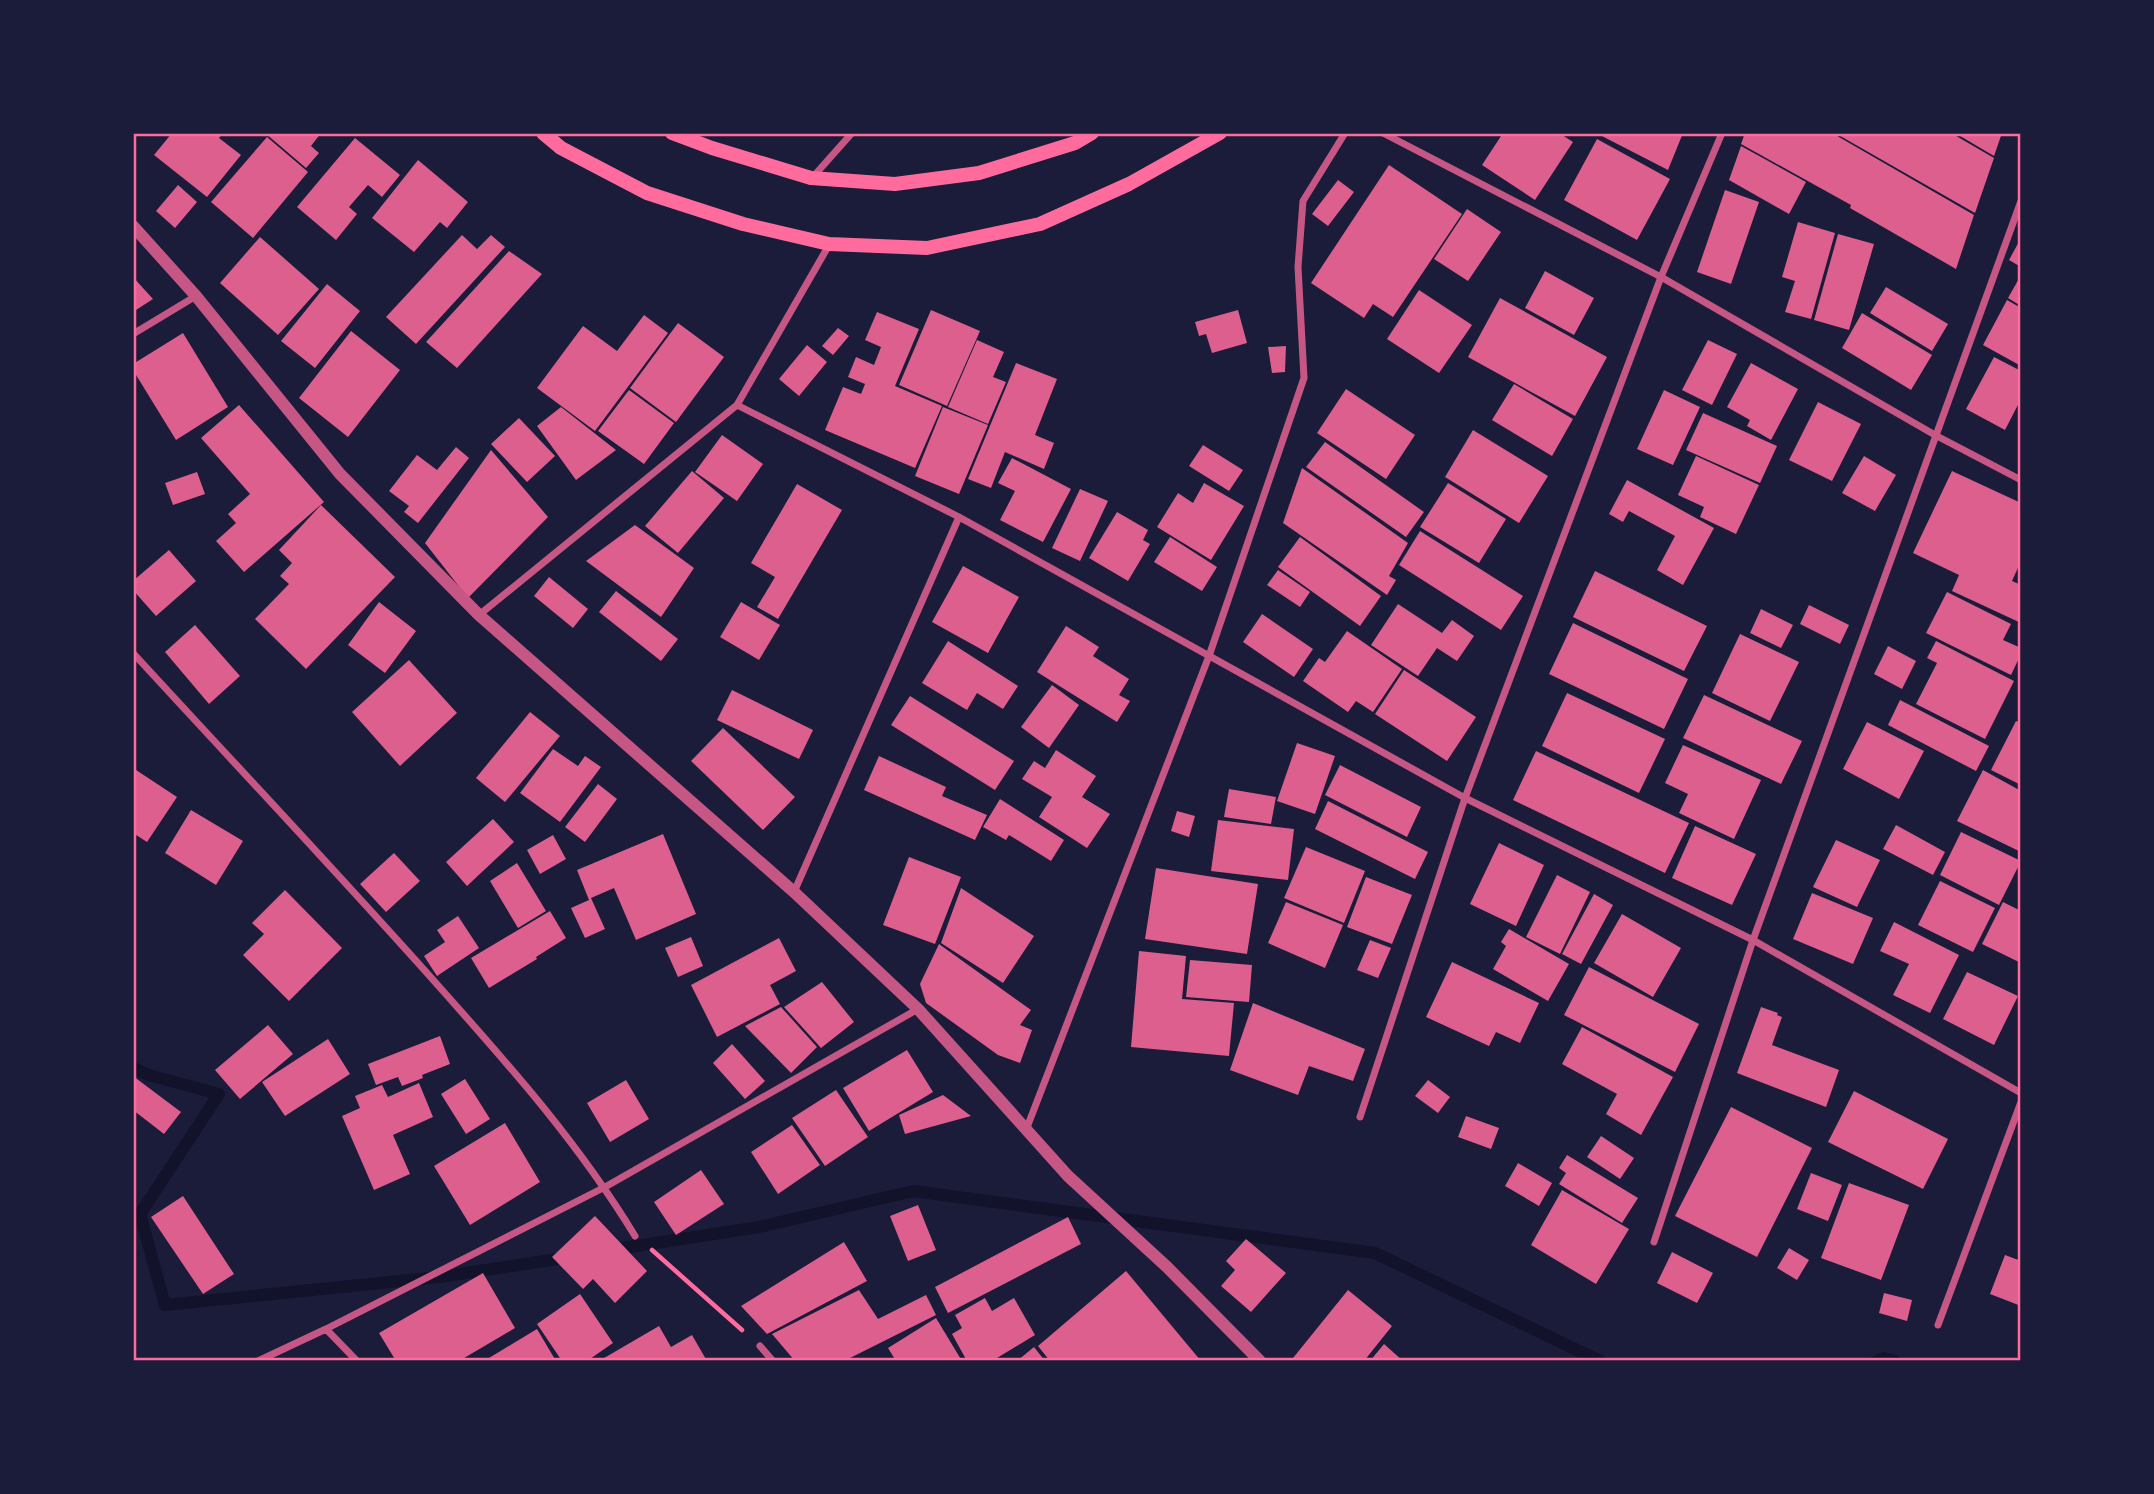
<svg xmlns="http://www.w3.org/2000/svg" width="2154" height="1494" font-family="'Titillium Web',sans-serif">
	<rect width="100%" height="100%" fill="#1b1b3a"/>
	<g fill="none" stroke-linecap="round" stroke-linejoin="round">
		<path stroke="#12122b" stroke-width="12" d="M133,1068l16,7 70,19 -79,120 25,91 274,-28 132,-20
			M610,1250l149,-23 154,-36 462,62 225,108
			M1876,1361l8,-3 11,3"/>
	</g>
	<path fill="#dd5f8e" d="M172,133h51l-4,5 22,17 -34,42 -53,-42z
		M265,133h56l-10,13 8,7 -13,15z
		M1503,133h56l14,9 -38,58 -53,-35z
		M1596,133h87l-15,37z
		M1745,133h87l142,82 -18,54 -106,-61 1,-3 -110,-61z
		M1835,133h116l43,25 -19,55z
		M1955,133h47l-8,23z
		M267,137l41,35 -55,66 -42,-36z
		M355,138l45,37 -18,22 -14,-12 -19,22 8,7 -21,26 -39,-33z
		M1597,139l73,40 -33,61 -73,-40z
		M1741,146l65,36 -17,32 -60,-34z
		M418,160l50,42 -21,26 -7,-6 -26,30 -42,-34z
		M1389,165l73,49 -69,103 -20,-13 -9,14 -53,-35z
		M1338,180l16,12 -26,34 -16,-12z
		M178,185l19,17 -22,26 -19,-17z
		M1725,190l34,12 -28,82 -34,-12z
		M1467,209l34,23 -33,49 -34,-22z
		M1798,222l37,11 -24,86 -26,-7 10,-31 -13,-4z
		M1838,234l36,10 -25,86 -35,-10z
		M462,235l15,14 14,-14 14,12 -89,97 -30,-27z
		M260,237l59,52 -41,46 -58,-52z
		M2021,238v29l-12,-7z
		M509,251l33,23 -85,94 -31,-26z
		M1545,271l49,27 -20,37 -49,-27z
		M2021,275v31l-13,-8z
		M133,277l20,22 -20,13z
		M327,284l33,27 -45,57 -34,-27z
		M1886,287l62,37 -16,27 -62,-38z
		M1419,290l53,35 -33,48 -52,-34z
		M1500,298l107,59 -32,59 -107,-59z
		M2007,300l14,8v58l-38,-21z
		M931,310l49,21 -33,75 -48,-21z
		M1238,310l9,33 -35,10 -6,-19 -7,2 -4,-14z
		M877,312l42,17 -24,57 47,20 -27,62 -90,-38 18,-43 18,7 4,-10 -17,-7 8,-20 18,8 7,-18 -16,-7z
		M1862,313l70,42 -21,35 -69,-42z
		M644,315l24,18 -73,98 -58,-43 46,-62 34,25z
		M678,323l46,34 -48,65 -46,-34z
		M838,328l11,8 -16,19 -11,-9z
		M351,331l49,39 -52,67 -49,-39z
		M183,333l45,74 -52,33 -43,-70v-6z
		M977,340l27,12 -11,25 13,5 -18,42 -40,-17z
		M1708,340l29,14 -25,51 -30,-15z
		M807,345l20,17 -28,34 -20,-17z
		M1286,346l-1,26 -13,1 -4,-26z
		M1994,357l27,14v28l-16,31 -39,-21z
		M1016,363l41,16 -22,56 19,8 -10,26 -39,-17 -14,36 -23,-9z
		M1751,363l47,26 -27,51 -24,-14 3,-6 -23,-13z
		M1514,384l59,35 -21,37 -60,-36z
		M1346,389l69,46 -29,44 -69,-46z
		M629,390l45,33 -30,41 -46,-33z
		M1664,390l36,17 -27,58 -36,-16z
		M1818,402l43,22 -29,57 -43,-21z
		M239,405l85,97 -80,70 -28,-31 20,-18 -8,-9 22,-20 -49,-56z
		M561,407l55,43 -40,30 -39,-54z
		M943,407l45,18 -29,69 -44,-18z
		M1703,413l74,33 -17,37 -74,-33z
		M519,418l36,38 -28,26 -36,-38z
		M1473,430l75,46 -29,47 -74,-46z
		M722,435l41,29 -26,37 -42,-29z
		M1325,442l99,70 -18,25 -100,-70z
		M1203,445l40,25 -14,21 -40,-25z
		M456,447l13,11 -51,65 -14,-11 5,-6 -20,-15 28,-36 20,15z
		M491,450l57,67 -80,81 -43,-55z
		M1696,456l63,29 -23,49 -36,-17 4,-10 -26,-12z
		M1864,456l32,19 -21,36 -33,-18z
		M1012,458l59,31 -28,53 -43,-22 15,-29 -17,-8z
		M1302,468l106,75 -19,33 7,4 -9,15 -104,-72z
		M692,471l32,27 -46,55 -33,-27z
		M1952,471l69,32v58l-9,20 9,4v38l-69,-32 7,-16 -46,-22z
		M197,472l8,22 -32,11 -8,-22z
		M1627,480l87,48 -31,57 -26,-15 18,-34 -46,-25 -6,11 -14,-8z
		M1204,483l40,23 -33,54 -54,-33 21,-34 15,10z
		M1448,483l58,36 -27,44 -59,-36z
		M797,484l45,26 -64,109 -21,-12 18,-30 -24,-14z
		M1080,489l28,12 -28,60 -28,-13z
		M321,505l74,72 -89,92 -51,-50 34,-35 -9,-8 12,-13 -13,-13z
		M1117,512l31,18 -5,10 7,4 -22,37 -39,-23z
		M635,525l59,43 -33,49 -75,-56z
		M1420,531l103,65 -22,34 -102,-65z
		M1170,537l47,30 -15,24 -48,-29z
		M1300,537l81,59 -21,30 -82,-59z
		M169,550l27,31 -40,35 -23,-26v-9z
		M963,566l56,31 -31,56 -56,-31z
		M1278,570l32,22 -10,15 -33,-22z
		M1595,571l112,55 -23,45 -111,-54z
		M549,577l39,32 -15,19 -39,-32z
		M616,591l62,48 -17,22 -62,-49z
		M1947,592l64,32 -8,16 18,8v6l-10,21 -85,-42z
		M379,602l37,29 -31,42 -37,-28z
		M741,602l39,23 -21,35 -39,-23z
		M1398,604l44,29 10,-13 22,16 -17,25 -20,-13 -19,28 -47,-31z
		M1809,605l40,20 -9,19 -40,-20z
		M1761,609l32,16 -12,23 -31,-15z
		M1262,614l51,35 -19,28 -51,-35z
		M1573,623l115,56 -24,50 -115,-55z
		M195,625l45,51 -31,28 -44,-52z
		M1066,626l33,21 -6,9 36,23 -10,16 11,6 -13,21 -80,-50z
		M1347,631l55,38 -29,43 -17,-11 -8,11 -45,-31 16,-23 6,4z
		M1740,634l59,28 -29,59 -58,-28z
		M948,641l70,45 -15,23 -26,-16 -10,17 -45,-27z
		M1936,641l78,40 -29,58 -69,-35 21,-41 -10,-5z
		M1888,646l28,15 -14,28 -28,-15z
		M409,660l48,53 -57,53 -48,-54z
		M1404,670l72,47 -29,44 -72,-47z
		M1052,685l27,20 -30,43 -28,-21z
		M732,690l81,40 -14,29 -82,-39z
		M1567,693l98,46 -26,54 -97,-47z
		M1704,695l98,46 -21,43 -98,-46z
		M910,696l104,65 -19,29 -104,-65z
		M1900,700l89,46 -13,25 -88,-46z
		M530,712l30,24 -55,66 -29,-24z
		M2016,721l5,2v62l-30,-15z
		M1867,722l57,29 -25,48 -56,-30z
		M723,728l72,69 -32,33 -72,-69z
		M1297,743l38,13 -20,58 -38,-13z
		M1683,745l78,35 -27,59 -55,-26 9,-19 -23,-11z
		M553,749l25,17 7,-10 16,11 -41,55 -40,-29z
		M1056,750l40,26 -14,21 28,17 -23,34 -48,-31 13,-20 -30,-18 12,-18 11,7z
		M1536,751l153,72 -24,50 -152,-73z
		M879,756l67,31 -4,9 45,19 -12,25 -111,-50z
		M1340,765l81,42 -14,30 -82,-42z
		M133,768l44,29 -30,45 -14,-9z
		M1983,770l38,21v61l-64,-31z
		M598,784l19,15 -32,43 -20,-15z
		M1229,789l47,8 -5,27 -47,-7z
		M1000,799l64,41 -13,21 -42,-26 -3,5 -23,-13z
		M1328,801l100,51 -13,27 -100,-50z
		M191,810l52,31 -27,44 -51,-32z
		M1177,811l18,5 -6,21 -18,-6z
		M493,819l21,23 -47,44 -21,-24z
		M1218,820l76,9 -6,51 -77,-9z
		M1896,825l49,27 -12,23 -50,-26z
		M1695,826l61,28 -24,51 -60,-27z
		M1961,832l60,29 -22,44 -59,-30z
		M663,834l33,80 -60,26 -22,-52 -23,10 14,31 -20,9 -14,-30 18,-8 -12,-30z
		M553,835l13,24 -26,15 -13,-24z
		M1836,840l44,20 -23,47 -44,-20z
		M1499,843l45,22 -28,61 -46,-22z
		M1306,847l59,24 -21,52 -60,-25z
		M394,853l26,28 -34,31 -26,-28z
		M909,857l52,20 -26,67 -52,-19z
		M517,863l29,48 -28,17 -28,-47z
		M1156,868l102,16 -11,70 -102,-15z
		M1557,875l33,17 -30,62 -34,-17z
		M1366,877l46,18 -20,49 -45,-17z
		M1940,881l55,27 -22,44 -55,-27z
		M961,888l73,48 -31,47 -62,-40z
		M285,890l57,58 -53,53 -46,-46 21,-21 -12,-11z
		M1812,893l61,25 -20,46 -60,-25z
		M1594,894l19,11 -32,59 -19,-10z
		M1286,902l57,23 -18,43 -57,-25z
		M2003,902l18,9v52l-39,-19z
		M550,911l16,27 -30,19 1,2 -48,29 -18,-30z
		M1622,914l59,34 -28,49 -59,-34z
		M458,916l21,32 -42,28 -13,-20 21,-14 -8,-12z
		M1894,922l65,33 -29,58 -37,-18 16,-31 -29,-13z
		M1509,929l60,35 -21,37 -55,-32 13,-23 -5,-4z
		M691,937l12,29 -25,11 -13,-29z
		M779,938l17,33 -26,14 10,19 -63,33 -26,-52z
		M1370,940l21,8 -13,30 -21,-8z
		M939,944l92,66 -11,15 12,5 -12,33 -22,-8 -72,-52 -6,-19z
		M1139,951l47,5 -4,43 52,4 -5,53 -98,-9z
		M1190,960l62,5 -3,37 -63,-5z
		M1452,962l87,41 -19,40 -24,-11 -7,14 -63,-29z
		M1589,967l110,57 -24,48 -111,-57z
		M1967,972l51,24 -24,49 -51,-26z
		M822,982l32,40 -33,26 -37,-41z
		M1253,1003l112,46 -12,32 -44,-15 -11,29 -68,-25z
		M781,1007l36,40 -26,26 -46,-47z
		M1761,1007l17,6 -1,2 5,2 -10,28 67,25 -13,37 -89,-34z
		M268,1025l25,29 -53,45 -25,-29z
		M1582,1027l91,50 -32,58 -35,-21 11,-20 -55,-30z
		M440,1036l10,28 -28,11 1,3 -21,8 -4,-9 -22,8 -8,-21z
		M328,1039l22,35 -65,42 -23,-34z
		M732,1044l33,37 -20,18 -32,-36z
		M907,1050l26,42 -64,39 -26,-43z
		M133,1076l48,36 -17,22 -31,-24z
		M465,1079l25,40 -24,15 -25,-40z
		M626,1080l23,39 -39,23 -23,-39z
		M1428,1080l22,17 -12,16 -23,-17z
		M419,1083l14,34 -40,18 17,39 -36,16 -32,-74 18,-8 -5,-12 27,-11 6,12z
		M836,1090l32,47 -43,29 -33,-48z
		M1854,1091l94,48 -25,50 -95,-47z
		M943,1095l28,21 -66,18 -6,-19z
		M1731,1107l81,41 -55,109 -82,-41z
		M1466,1116l33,12 -8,21 -33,-12z
		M505,1123l35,59 -70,43 -36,-59z
		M792,1125l28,40 -42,29 -27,-42z
		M1601,1136l33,22 -14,21 -33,-22z
		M1567,1155l71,43 -16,25 -63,-39 7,-11 -7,-5z
		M1518,1163l34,20 -13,23 -34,-20z
		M701,1170l23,34 -48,31 -22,-33z
		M1811,1173l31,12 -14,36 -31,-12z
		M1849,1183l60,22 -28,75 -60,-22z
		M1562,1190l67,39 -33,55 -65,-39z
		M183,1196l51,78 -31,20 -52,-77z
		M918,1205l18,45 -28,11 -18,-45z
		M595,1216l52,55 -32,32 -22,-24 -10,10 -31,-32z
		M1068,1217l13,27 -133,69 -13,-26z
		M1246,1239l40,34 -35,39 -30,-26 14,-16 -9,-9z
		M844,1242l23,39 -100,53 -26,-28z
		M1789,1248l20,12 -12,20 -20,-12z
		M1672,1252l41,21 -16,30 -40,-20z
		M2005,1255l16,6v45l-31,-12z
		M1126,1271l75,90h-151l-12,-15z
		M483,1273l32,55 -56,33h-63l-17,-28z
		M859,1290l19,29 48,-24 10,20 -92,46h-49l-23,-27z
		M1348,1290l44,36 -28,35h-67l-4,-3z
		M1884,1293l28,7 -5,21 -28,-8z
		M580,1294l33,49 -26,18h-25l-25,-37z
		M985,1298l7,13 22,-13 21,37 -43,26h-25l-15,-27 10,-6 -7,-13z
		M936,1318l26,43h-66l-8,-13z
		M659,1326l12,21 21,-12 15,26h-108z
		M537,1329l19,32h-72z
		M1384,1344l19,17h-33z
		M1034,1347l11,14h-28z"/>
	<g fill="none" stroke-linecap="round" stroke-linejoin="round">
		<path stroke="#ff6b9d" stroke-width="4.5" d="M652,1250l90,80"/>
		<path stroke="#c65784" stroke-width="7" d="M1383,133l278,144 274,158 86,45
			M812,178l40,-45
			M133,334l63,-38
			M737,405l222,112 506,281 288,142 268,153
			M479,615l258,-210 92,-160
			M133,653c101,110 203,218 302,329 73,82 143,160 200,254
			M794,892l165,-375
			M1360,1117l105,-319 196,-521 61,-144
			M1026,1130l183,-474 95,-278 -6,-111 5,-66 42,-68
			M1654,1242l99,-302 268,-739
			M1938,1325l83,-223
			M326,1329l31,32
			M760,1346l13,15
			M258,1361l68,-32 279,-142 313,-178"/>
		<path stroke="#c65784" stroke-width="12" d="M133,226l63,70 144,178 139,141 315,277 124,117 150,167 99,91 93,94"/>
		<path stroke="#ff6b9d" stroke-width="14" d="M543,133l18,15 86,45 96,31 86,20 98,4 113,-24 89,-40 91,-51
			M672,133l40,15 99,30 84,6 84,-11 96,-30 17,-10"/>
	</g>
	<rect width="2154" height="1494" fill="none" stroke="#1b1b3a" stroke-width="270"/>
	<rect x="135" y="135" width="1884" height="1224" fill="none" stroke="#ff6b9d" stroke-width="2.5"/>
</svg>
